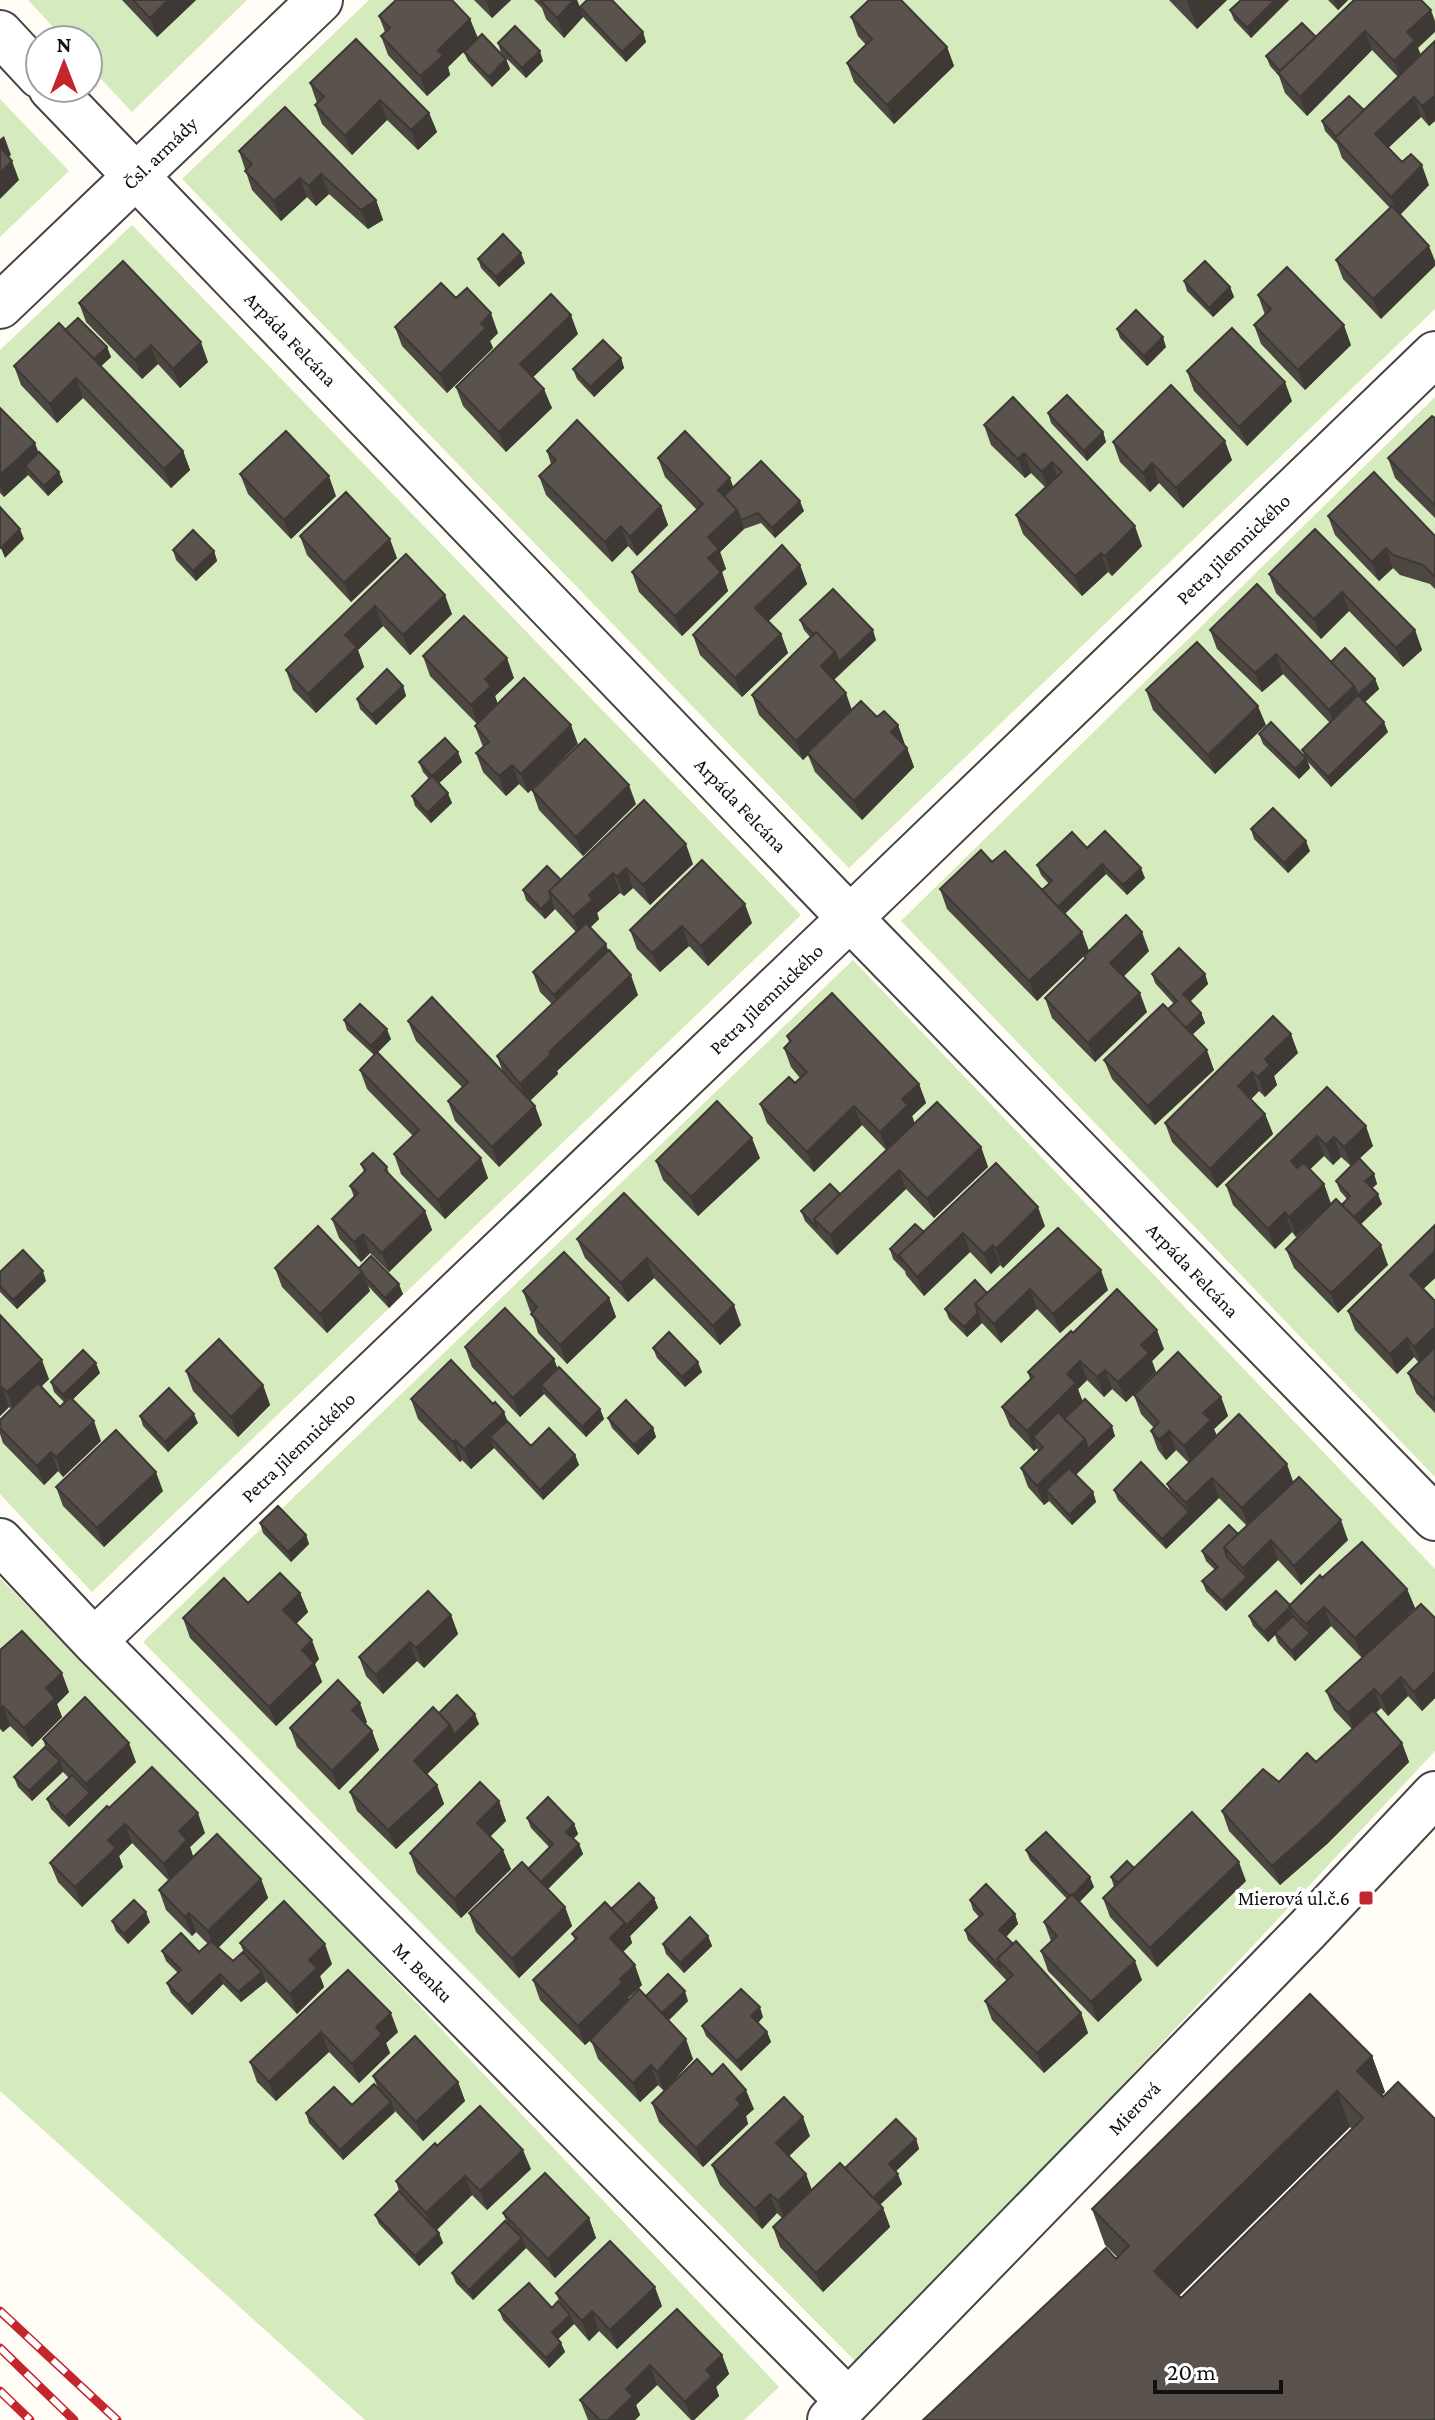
<svg xmlns="http://www.w3.org/2000/svg" width="1435" height="2420" font-family="'Crimson Pro',serif">
	<rect width="100%" height="100%" fill="#fffdf5"/>
	<path fill="#d5ebbd" d="M28,0h219l-115,112 -44,-47v-25h-23z
		M369,0h1066v309l-586,559 -667,-689z
		M0,99l69,72 -69,66z
		M132,225l669,690 -709,677 -92,-98v-1144z
		M1435,397v1080l-534,-556z
		M853,960l582,609v182l-575,615 -717,-724z
		M0,1578l344,348 435,461 -35,33h-379l-365,-329z"/>
	<g fill="none" stroke-linecap="round" stroke-linejoin="round">
		<defs>
			<path id="minor" d="M0,33l40,43
				M51,88l799,830 585,600
				M0,306l320,-306
				M0,1541l94,100 754,760
				M94,1641l756,-723 585,-564
				M830,2420l478,-491 127,-135"/>
		</defs>
		<use href="#minor" stroke="#444" stroke-width="48"/>
		<use href="#minor" stroke="#fff" stroke-width="44"/>
		<defs>
			<path id="rail" d="M0,2311l117,109
				M0,2348l74,72
				M0,2391l30,29"/>
		</defs>
		<use href="#rail" stroke="#c4262e" stroke-width="9"/>
		<use href="#rail" stroke="#fff" stroke-width="6" stroke-dasharray="18" stroke-linecap="butt"/>
	</g>
	<path fill="#4d4742" fill-rule="evenodd" d="M122,0h74l-39,37z
		M474,0h37l-19,18z
		M534,0h43l3,7 63,25 3,10 -20,20 -43,-45 -19,21 -18,-19 -4,-11z
		M1169,0h58l-30,29z
		M1241,0h48l-38,38 -17,-18 -4,-10z
		M1328,0h20l-10,10z
		M1354,0l64,48 3,7 14,-14v80l-6,5 -8,-9 -33,31 14,14 27,23 -29,30 -19,104 -38,-40 -7,-19 54,-52 -48,-50 -5,-14 -12,-13 -3,-10 42,-11 34,-33 -26,-27 -65,66 -22,-23 -6,-17 -9,-10 -4,-10 50,-19z
		M379,16l91,3 7,19 29,21 4,10 -18,18 -24,-26 -4,-9 9,-10 -25,25 2,8 -23,21 -39,-41 -7,-19 4,-4z
		M851,17l96,30 7,19 -60,58 -40,-42 -7,-19 19,-18 -8,-9z
		M498,43l45,18 -17,17 -25,-25z
		M310,83l119,30 8,19 -19,18 -31,-30 -35,35 -30,-31 -7,-19 2,-2z
		M285,107l91,93 7,20 -15,9 -39,-35 -13,12 -9,-9 -26,24 -29,-31 -13,-39z
		M478,259l47,4 -26,24 -18,-19z
		M1184,281l46,6 4,10 -21,20 -26,-26z
		M1258,295l93,50 -46,45 -44,-46 -7,-19 11,-10z
		M456,298l42,35 -8,8 3,7 -46,45 -45,-47 -7,-19z
		M79,303l129,59 -28,26 -22,-24 -16,15 -56,-57z
		M1117,329l49,18 -19,19 -27,-28z
		M65,330l42,17 4,10 -10,9 82,85 7,19 -19,18 -88,-90 -26,25 -36,-38 -7,-19z
		M578,334l-45,43 19,31 -46,44 -43,-46 -7,-19z
		M621,358l3,10 -30,29 -17,-18 -4,-10z
		M1187,371l105,30 -45,45 -53,-55z
		M1013,397l129,149 -30,30 -4,-4 -26,24 -59,-62 -7,-19 29,-28 -14,-14 -6,5 -34,-33 -7,-20z
		M0,408l63,74 -15,14 -20,-21 -24,22 -4,-4z
		M1048,413l55,19 3,10 -19,19 -36,-38z
		M1435,418v100l-40,-40 -7,-20z
		M1113,442l119,18 -49,48 -24,-25 -9,9 -30,-30z
		M547,451l114,55 7,19 -31,31 -9,-10 -16,16 -66,-67 -7,-19 12,-12z
		M658,458l75,30 71,23 -29,27 -14,-15 -17,6 -24,23 6,17 -4,3 6,19 -46,45 -43,-44 -7,-20 65,-62 -32,-33z
		M240,474l96,22 -45,43 -43,-45z
		M1328,516l107,20v53l-5,-5 -30,-9 -7,-7 -14,13 -44,-46z
		M1315,529l100,101 7,20 -19,17 -54,-56 -28,28 -45,-46 -7,-19z
		M300,536l97,22 -46,44 -44,-47z
		M173,550l41,1 3,10 -21,20 -20,-21z
		M406,554l46,60 -42,41 -27,-29 -25,24 6,17 -48,46 -23,-23 -7,-20z
		M800,565l7,19 -38,37 12,13 7,19 -46,44 -42,-42 -7,-20z
		M800,620l76,20 -42,40 18,30 25,7 21,8 7,20 2,3 7,19 -52,53 -47,-48 -7,-17 -5,5 -44,-45 -7,-20 58,-58 -6,-7z
		M1210,630l121,32 44,17 4,10 -14,13 23,30 -57,55 -23,-25 2,6 -11,11 -36,-35 -4,-10 46,23 -3,-7 28,-27 -47,-49 -21,18 -45,-43z
		M423,656l91,22 -19,18 3,8 80,40 -50,49 -9,-9 -13,12 -23,-24 -7,-19 7,-6 -8,-21 2,-2 -47,-48z
		M403,686l3,10 -30,29 -16,-16 -3,-10z
		M1146,690l120,35 -51,49 -62,-64z
		M419,762h43l-23,21 13,20 -21,20 -16,-17 -3,-10 17,-17 -6,-7z
		M532,790l104,14 -53,52 -44,-46z
		M644,800l49,64 -43,41 -17,-17 -9,8 -4,-3 -23,20 2,6 -9,9 18,22 30,45 -81,76 1,3 -28,27 5,5 7,19 -43,42 -44,-46 -7,-20 14,-14 -46,-46 -8,-20 95,52 -6,-17 55,-52 -12,-12 -7,-20 43,-40 -21,-23 -10,10 -19,-19 -3,-10 38,-10z
		M1251,829l59,22 -22,22 -34,-34z
		M1087,848l58,30 -18,17 -21,-21 -41,40 17,18 7,19h60l-25,25 23,36 -52,50 -43,-44 -7,-20 40,-40 -1,-2 -47,45 -90,-92 -7,-20 52,-27 50,28 7,-6 -8,-9 -4,-10z
		M752,923l-44,43 -19,-20 -29,26 -23,-23 -7,-19z
		M1152,974h53l3,10 -18,18 11,11 4,10 -13,12 22,35 -59,55 -43,-46 -8,-19 70,-56 -19,-21z
		M1273,1016l25,37 -24,23 3,9 -12,12 -6,-6 -8,8 14,15 8,20 -56,54 -45,-46 -7,-19z
		M344,1020l47,19 -13,13 110,126 -43,41 -44,-45 -7,-20 19,-18 -46,-47 -7,-19 14,-15 -27,-25z
		M787,1036l132,48 7,19 -14,13 3,8 66,23 7,20 -54,51 -28,-29 -69,66 -32,-34 -4,-10 39,-17 46,-44 -24,-25 -48,47 -47,-49 -7,-19 35,-21 5,-5 -9,-11 -7,-19 5,-6z
		M1327,1087l46,59 -14,13 15,15 3,10 -5,4 10,16 -22,20 28,41 -50,48 -44,-45 -8,-19 61,-50 -7,-8 -4,-10 15,-15 -10,-9 -8,8 -9,-9 -14,13 14,15 7,20 -35,33 -4,-5 -17,17 -42,-44 -7,-20z
		M760,1158l-62,58 -35,-36 -7,-19z
		M361,1164l26,3 2,7 36,37 7,19 -43,42 -19,-19 -9,9 -22,-24 -7,-19 22,-22 -4,-11 14,-14z
		M624,1193l117,132 -21,20 -66,-67 -26,24 -43,-44 -8,-19z
		M1435,1225v53l-12,11 12,12v112l-19,-20 -8,-20 11,-10 -5,-6 -17,17 -42,-44 -7,-19z
		M1045,1226l-42,42 -3,-3 -9,9 -21,-22 -46,44 -18,-21 -1,-4 -12,-12 -3,-10 34,-17z
		M1058,1228l50,62 -48,43 -23,-24 -36,34 -19,-20 -15,14 -18,-18 -4,-10 42,-16z
		M275,1268h84l44,26 -14,14 -21,-22 2,5 -43,42 -45,-46z
		M0,1272l46,9 -29,28 -17,-17z
		M523,1291l86,7 7,19 -49,47 -29,-31 -6,-20 -2,-2z
		M0,1315l49,64 -8,8 19,20 4,-5 -10,-10 -3,-10 49,-9 -28,27 29,41 -38,36 -5,-6 -14,14 -41,-42 -3,-9v-14l11,-11 -2,-2 -9,9z
		M1073,1333l91,16 -12,12 4,11 -30,30 -14,-13 -8,8 -17,-17 -9,9 4,12 33,35 -39,39 17,17 3,10 -24,23 -23,-24 -5,4 -16,-18 -7,-19 17,-17 -1,-3 -3,3 -24,-25 -8,-19 28,-28 -2,-7z
		M465,1347l89,12 3,9 43,41 4,10 -18,18 -42,-43 -24,23 -48,-50z
		M653,1348l49,24 -17,15 -28,-29z
		M186,1371l77,14 7,20 -32,32 -45,-46z
		M1134,1395l87,2 7,19 -14,13 3,7 77,47 54,57 -47,45 -23,-25 -52,51 -20,-20 -4,-10 13,-11 -9,-9 -4,-10 36,-17 9,-8 -28,-28 -53,51 -48,-49 -4,-10 57,3 -4,-9 22,-21 -13,-13 -10,10 -8,-10 -7,-19 3,-3 -13,-14z
		M411,1399l82,5 11,8 3,9 24,25 44,9 4,10 -36,35 -49,-52 -23,21 -9,-9 -2,2 -42,-43z
		M140,1416l58,7 -30,29 -25,-26z
		M608,1418l45,10 3,9 -18,18 -26,-27z
		M56,1487l107,4 -59,56 -41,-41z
		M260,1523l46,12 3,9 -18,18 -28,-29z
		M1322,1578l85,11 8,19 -53,50 -31,-32 -36,35 -17,-18 -3,-8 -7,7 -15,-16 -4,-10 41,-11z
		M300,1593l8,19 -12,12 23,35 -4,5 7,18 -46,44 -86,-88 -7,-20z
		M451,1615l7,19 -34,34 -7,-7 -34,33 -17,-18 -7,-19z
		M1435,1618v80l-13,13 -14,-15 -20,20 -7,-8 -6,5 27,30 7,19 -82,82 -47,41 -51,-54 -7,-20 57,-29 37,-20 36,-33 -18,-19 -8,-19z
		M0,1650l69,42 -12,12 5,13 -30,30 -22,-21 -7,6 -3,-3z
		M439,1713l40,11 -52,50 10,11 7,19 -48,45 -39,-38 -7,-19z
		M367,1722l-2,2 7,7 7,19 -40,40 -42,-43 -7,-19z
		M43,1739l93,23 -67,65 -18,-18 -4,-10 22,-21 -6,-6 -31,29 -14,-14 -4,-10 32,-28z
		M499,1801l7,20 -16,15 21,33 -50,49 -44,-45 -7,-20z
		M109,1808l96,25 -15,14 3,10 68,22 7,19 -50,50 15,13 11,-8 -4,-10 92,21 -12,12 4,11 -27,27 -31,-33 -25,21 -18,-18 -31,31 -21,-22 -4,-10 11,-10 -12,-12 -4,-10 37,1 9,-8 -12,-12 -4,4 -26,-26 -7,-20 10,-9 -37,-38 -13,13 4,11 -41,40 -24,-25 -8,-19z
		M527,1818l47,6 4,10 -5,5 6,5 4,10 -35,35 17,18 7,19 -53,52 -43,-46 -7,-19 59,-44 21,-22 -18,-19z
		M1026,1850l68,37 -15,15 63,78 -44,42 -50,-51 -7,-20 10,-10 -7,-19 23,-23 -37,-39z
		M1134,1868l112,13 -89,86 -47,-50 -7,-19 11,-11 -3,-10z
		M654,1898l4,10 -28,28 2,7 -9,9 19,33 -14,13 1,2 17,-4 42,5 -19,19 24,39 -28,31 47,-15 42,34 -8,7 2,8 -45,43 -44,-45 -7,-19 12,-12 -6,-6 -18,17 -42,-43 -7,-19 -6,5 -45,-45 -7,-20 42,-40 -3,-6 39,-25z
		M970,1900l45,14 3,10 -12,13 75,76 7,20 -44,40 -52,-53 -7,-19 22,-20 -39,-41 -3,-10 14,-13 -6,-7z
		M112,1921l38,1 -22,22 -12,-13z
		M708,1936l4,10 -28,27 -18,-19 -3,-10z
		M348,1970l50,62 -12,11 4,10 -31,30 -30,-31 -53,49 -19,-19 -7,-20z
		M763,2017l-5,6 9,9 4,10 -30,29 -35,-35 -4,-10z
		M1372,2056l13,36 -4,4 2,1 52,323h-512l194,-163 -12,-12 -13,-36zM1350,2127l2,2 -171,169 -2,-2z
		M373,2076l85,6 7,19 -42,40 -28,-30 -52,49 -34,-37 -3,-10 46,-8 25,-19z
		M810,2136l-21,20 17,18 6,16 33,-22 71,-29 3,10 -23,22 6,13 -22,21 3,3 7,19 -67,65 -43,-45 -7,-20 9,-9 -5,-5 -15,16 -42,-44 -8,-20z
		M437,2146l94,23 -44,41 -15,-15 -35,35 2,3 4,10 -24,23 -40,-42 -4,-9 24,-24 -3,-10z
		M503,2213l86,5 7,20 -41,40 -29,-30 -53,52 -17,-17 -4,-10 55,-50z
		M556,2293l106,13 -45,43 -18,-18 -10,10 -15,-17 -16,15 3,4 4,9 -16,16 -46,-48 -4,-10 53,-2 8,-5z
		M677,2309l45,46 7,19 -13,13 3,9 -25,24h-3l-34,-35 -21,20 4,10 -5,5h-47l-8,-20z"/>
	<path fill="#3f3936" d="M168,0h28l-39,37 -7,-19z
		M486,0h25l-19,18z
		M574,0h3l6,17 -19,21 -7,-20z
		M1187,0h40l-30,29z
		M1275,0h14l-38,38 -4,-10z
		M1334,0h14l-10,10z
		M1431,10l4,11v11l-17,16 4,11 -21,21 -7,-19 13,-29z
		M470,19l8,19 -30,29 2,8 -23,21 -7,-20 18,-26z
		M1365,31l7,19 -65,66 -7,-19z
		M643,32l3,10 -20,20 -4,-10z
		M947,47l7,19 -60,58 -7,-19z
		M540,51l3,10 -17,17 -4,-10z
		M506,59l4,10 -18,18 -3,-10z
		M1414,97l7,20 -39,37 -7,-20z
		M1433,97l2,5v19l-6,5 -7,-20z
		M380,100l7,20 -35,35 -7,-19z
		M429,113l8,19 -19,18 -7,-20z
		M4,136l7,19 -8,7 -3,-8v-15z
		M12,161l7,19 -19,19v-26z
		M1422,165l7,20 -31,32 -7,-20z
		M321,174l8,20 -13,12 -7,-20z
		M300,178l7,19 -26,24 -7,-20z
		M376,200l7,20 -15,9 -7,-19z
		M1429,246l6,15v5l-54,53 -8,-20z
		M521,253l4,10 -26,24 -3,-10z
		M1230,287l4,10 -21,20 -4,-9z
		M491,313l7,20 -8,8 3,7 -46,45 -7,-19z
		M571,315l7,19 -51,49 -7,-19z
		M1344,325l7,20 -46,45 -7,-20z
		M1163,337l3,10 -19,19 -3,-10z
		M201,342l7,20 -28,26 -7,-19z
		M151,345l7,19 -16,15 -7,-19z
		M107,347l4,10 -16,15 -4,-10z
		M621,358l3,10 -30,29 -4,-10z
		M76,378l7,20 -26,25 -7,-19z
		M1285,382l7,19 -45,45 -8,-19z
		M544,389l8,19 -46,44 -7,-20z
		M1103,432l3,10 -19,19 -3,-10z
		M1225,441l7,19 -49,48 -7,-20z
		M35,443l7,19 -17,4 3,9 -24,22 -4,-11v-11z
		M183,451l7,19 -19,18 -7,-19z
		M1024,453l7,20 -6,5 -7,-19z
		M1052,462l7,20 -10,9 -7,-19z
		M1152,463l7,20 -9,9 -7,-19z
		M59,472l4,10 -15,14 -4,-10z
		M329,476l7,20 -45,43 -7,-19z
		M730,478l7,19 -9,9 -10,-16z
		M800,501l4,10 -29,27 -3,-10z
		M661,506l7,19 -31,31 -7,-19z
		M737,510l7,19 -24,23 6,17 -4,3 6,19 -46,45 -7,-20 33,-58v-21z
		M621,526l7,20 -16,16 -7,-20z
		M1135,526l7,20 -30,30 -7,-20z
		M20,529l4,10 -19,19 -4,-10z
		M390,539l7,19 -46,44 -7,-19z
		M1386,548l7,20 -14,13 -7,-19z
		M214,551l3,10 -21,20 -3,-10z
		M1101,553l7,19 -26,24 -7,-20z
		M800,565l7,19 -45,43 -7,-19z
		M1342,592l7,19 -28,28 -7,-20z
		M445,595l7,19 -42,41 -7,-20z
		M375,606l8,20 -25,24 6,17 -48,46 -8,-19 37,-59z
		M873,630l3,10 -48,45 -7,-19 14,-14z
		M1415,630l7,20 -19,17 -7,-19z
		M781,634l7,19 -46,44 -7,-19z
		M1276,654l7,20 -21,18 -7,-19z
		M507,658l7,20 -19,18 3,10 -20,19 -7,-20 14,-26z
		M1375,679l4,10 -17,16 -4,-10z
		M403,686l3,10 -30,29 -4,-10z
		M1354,686l8,19 -26,25 -7,-20z
		M846,693l7,20 -46,40 1,2 -5,5 -7,-19z
		M1258,706l8,19 -51,49 -7,-19z
		M1384,722l4,10 -57,55 -3,-10z
		M571,725l7,19 -50,49 -7,-19z
		M898,725l7,20 -7,6 -7,-19z
		M907,748l7,19 -52,53 -8,-19z
		M458,752l4,10 -26,24 -4,-10z
		M1306,758l4,10 -11,11 -4,-10z
		M512,765l7,19 -13,12 -7,-20z
		M629,785l7,19 -53,52 -7,-19z
		M448,793l4,10 -21,20 -4,-10z
		M1306,841l4,10 -22,22 -4,-10z
		M686,844l7,20 -43,41 -7,-20z
		M1102,864l4,10 -47,45 -4,-10z
		M626,868l7,20 -9,8 -7,-19z
		M1141,868l4,10 -18,17 -4,-10z
		M613,873l7,20 -23,20 2,6 -19,18 -7,-20 16,-22z
		M551,899l4,10 -10,10 -4,-10z
		M745,904l7,19 -44,43 -7,-20z
		M682,926l7,20 -29,26 -8,-19z
		M1082,932l7,19 -52,50 -8,-20z
		M1142,932l7,19 -31,31 -8,-19z
		M606,944l7,20 -52,50 -7,-19z
		M1205,974l3,10 -21,20 -4,-10z
		M631,975l7,20 -81,76 1,3 -31,29 -7,-19 29,-32z
		M1140,993l7,19 -52,50 -7,-19z
		M1201,1013l4,10 -19,17 -3,-10z
		M387,1029l4,10 -17,17 -3,-10z
		M1291,1034l7,19 -24,23 3,9 -12,12 -7,-20 7,-18z
		M1207,1050l7,20 -59,55 -7,-19z
		M1252,1072l7,19 -14,14 -7,-19z
		M919,1084l7,19 -14,13 3,8 -28,27 -7,-19 22,-33z
		M535,1106l7,19 -43,42 -7,-20z
		M854,1106l8,19 -48,47 -7,-20z
		M1265,1114l8,20 -56,54 -7,-19z
		M1366,1126l7,20 -22,20 -7,-19z
		M1317,1136l7,20 -26,25 -7,-20z
		M1334,1137l7,20 -8,8 -7,-20z
		M752,1138l8,20 -62,58 -7,-19z
		M981,1147l7,20 -54,51 -7,-19z
		M481,1158l7,20 -43,41 -7,-19z
		M899,1170l7,19 -69,66 -7,-20z
		M1374,1174l3,10 -8,7 -4,-10z
		M1324,1184l7,20 -35,33 -7,-20z
		M1378,1194l4,10 -27,26 -4,-10z
		M1038,1207l7,19 -42,42 -7,-19z
		M425,1211l7,19 -43,42 -7,-19z
		M1285,1212l7,20 -17,17 -7,-20z
		M963,1233l7,19 -46,44 -7,-19z
		M363,1234l7,19 -9,9 -7,-20z
		M993,1245l7,20 -9,9 -7,-20z
		M1381,1245l7,20 -50,48 -7,-20z
		M1435,1251v27l-18,17 -7,-20z
		M647,1258l7,20 -26,24 -7,-19z
		M1101,1270l7,20 -48,43 -7,-19z
		M43,1271l3,10 -29,28 -4,-9z
		M362,1272l8,19 -43,42 -7,-19z
		M399,1284l4,10 -14,14 -4,-10z
		M1030,1289l7,20 -36,34 -7,-19z
		M609,1298l7,19 -49,47 -7,-19z
		M734,1305l7,20 -21,20 -7,-19z
		M978,1313l4,10 -15,14 -3,-10z
		M1435,1327v26l-13,13 -8,-19z
		M1157,1330l7,19 -12,12 4,11 -30,30 -8,-20 23,-37z
		M1407,1338l7,19 -17,17 -7,-20z
		M554,1359l7,19 -20,7 3,9 -24,23 -7,-19z
		M42,1360l7,19 -35,33 -7,-20z
		M1080,1361l7,19 -9,9 5,13 -43,43 -7,-8 4,11 -3,3 -7,-20 40,-57z
		M698,1362l4,10 -17,15 -3,-10z
		M96,1363l4,10 -33,32 -4,-10z
		M1105,1370l7,19 -8,8 -7,-20z
		M263,1385l7,20 -32,32 -7,-20z
		M2,1387l7,20 -9,9v-27z
		M1221,1397l7,19 -14,13 4,11 -26,25 -8,-19 19,-33z
		M600,1409l4,10 -18,18 -4,-10z
		M504,1412l7,19 -21,6 4,11 -23,21 -7,-20z
		M194,1414l4,9 -30,29 -3,-10z
		M94,1421l7,20 -38,36 -7,-20z
		M1112,1426l3,10 -63,62 -6,-8 3,11 -5,4 -7,-19 48,-47z
		M653,1428l3,9 -18,18 -4,-10z
		M1169,1431l7,19 -10,10 -7,-20z
		M455,1440l7,20 -2,2 -7,-20z
		M51,1452l7,19 -14,14 -7,-19z
		M575,1455l4,10 -36,35 -3,-10z
		M1287,1464l7,20 -45,44 -7,-20z
		M156,1472l7,19 -59,56 -7,-19z
		M1212,1478l7,20 -53,51 -4,-10 27,-27 -3,-9z
		M1093,1492l3,10 -24,23 -3,-10z
		M1341,1520l7,20 -47,45 -7,-19z
		M306,1535l3,9 -18,18 -3,-10z
		M1271,1540l7,20 -28,27 -7,-19z
		M1247,1577l3,10 -24,24 -4,-10z
		M1407,1589l8,19 -53,50 -7,-20z
		M300,1593l8,19 -18,18 -7,-20z
		M1290,1607l3,10 -25,25 -4,-10z
		M1324,1607l7,19 -36,35 -3,-10 18,-18 -4,-9z
		M451,1615l7,19 -34,34 -8,-20z
		M312,1640l7,19 -4,5 7,18 -46,44 -7,-19 33,-57z
		M410,1642l7,19 -34,33 -7,-19z
		M1435,1672v26l-13,13 -8,-19z
		M62,1673l7,19 -12,12 5,13 -30,30 -8,-19 22,-40z
		M1401,1677l7,19 -20,20 -7,-20z
		M1374,1689l7,19 -26,25 -7,-20z
		M360,1703l7,19 -8,8 -7,-20z
		M3,1706l7,20 -7,6 -3,-7v-16z
		M475,1714l4,10 -58,56 -7,-19 36,-36z
		M372,1731l7,19 -40,40 -7,-19z
		M129,1743l7,19 -67,65 -4,-10 25,-24 -4,-9z
		M1402,1743l7,19 -82,82 -47,41 -8,-19z
		M60,1761l3,10 -31,30 -3,-10z
		M437,1785l7,19 -48,45 -8,-19z
		M499,1801l7,20 -22,22 -7,-20z
		M198,1813l7,20 -15,14 4,12 -23,24 -7,-19 15,-33z
		M125,1824l7,19 -13,13 4,11 -41,40 -7,-20 33,-47z
		M574,1824l4,10 -8,8 -4,-10z
		M579,1844l4,10 -41,41 -4,-10z
		M503,1850l8,19 -50,49 -7,-19z
		M1239,1862l7,19 -89,86 -7,-19z
		M1090,1877l4,10 -19,20 -4,-10z
		M261,1879l7,19 -53,53 -7,-20z
		M654,1898l4,10 -28,28 2,7 -15,14 -7,-19z
		M565,1907l7,19 -53,52 -7,-19z
		M146,1912l4,10 -22,22 -4,-10z
		M189,1913l7,19 -4,4 -7,-19z
		M1015,1914l3,10 -15,16 -4,-10z
		M708,1936l4,10 -28,27 -4,-10z
		M325,1944l7,20 -12,12 4,11 -27,27 -7,-20 19,-34z
		M1135,1961l7,19 -44,42 -7,-20z
		M635,1965l7,20 -14,13 2,3 -45,44 -7,-19 42,-47z
		M262,1972l4,10 -25,20 -3,-10z
		M220,1974l3,10 -31,31 -4,-10z
		M685,1991l3,10 -25,25 -4,-10z
		M760,2007l3,10 -8,9 -4,-10z
		M391,2013l7,19 -12,11 4,10 -31,30 -7,-19 24,-37z
		M1081,2013l7,20 -44,40 -7,-20z
		M321,2032l8,20 -53,49 -7,-19z
		M767,2032l4,10 -30,29 -4,-10z
		M686,2039l7,20 -29,33 -7,-20z
		M1372,2056l13,36 -15,15 -13,-36z
		M651,2065l7,20 -18,17 -7,-19z
		M458,2082l7,19 -42,40 -7,-19z
		M746,2090l8,19 -8,7 2,8 -45,43 -7,-19 40,-49z
		M1337,2091l13,36 -183,180 -13,-36z
		M391,2102l4,10 -52,48 -3,-10z
		M803,2117l7,19 -27,26 -7,-19z
		M916,2139l3,10 -26,25 -4,-10z
		M523,2150l8,19 -44,41 -7,-19z
		M806,2174l7,20 -28,26 -7,-19z
		M898,2174l4,10 -28,26 -4,-9z
		M465,2176l7,19 -39,38 -7,-20z
		M770,2194l7,19 -15,16 -7,-20z
		M883,2208l7,19 -67,65 -7,-19z
		M589,2218l7,20 -41,40 -7,-19z
		M439,2233l4,10 -24,23 -4,-10z
		M522,2238l4,10 -53,52 -4,-10z
		M655,2287l7,19 -45,43 -7,-19z
		M592,2311l7,20 -10,10 -7,-20z
		M570,2315l4,9 -19,18 -3,-10z
		M561,2343l4,9 -16,16 -3,-10z
		M722,2355l7,19 -13,13 3,9 -25,24h-2l-7,-18 21,-32z
		M650,2365l7,20 -21,20 4,10 -5,5h-27l18,-31z"/>
	<path fill="#5a524d" stroke="#3f3936" stroke-width="2" fill-rule="evenodd" d="M133,0h35l-18,18z
		M396,0h56l18,19 -32,31 5,6 -23,20 -39,-40 9,-8 -11,-12z
		M540,0h34l-17,18z
		M587,0h25l31,32 -21,20 -42,-45z
		M869,0h32l46,47 -60,58 -40,-42 25,-24 -21,-22z
		M1241,0h34l-28,28 -17,-18z
		M1354,0h67l10,10 -24,22 8,8 -21,21 -29,-30 -65,66 -22,-24z
		M1302,23l14,14 -36,34 -14,-15z
		M515,26l25,25 -18,17 -24,-25z
		M482,34l24,25 -17,18 -25,-25z
		M356,39l73,74 -18,17 -31,-30 -35,36 -30,-31 9,-8 -14,-14z
		M1435,41v57l-2,-1 -11,9 -8,-9 -39,37 27,28 9,-8 11,11 -31,32 -56,-59z
		M1349,96l15,14 -28,27 -14,-16z
		M285,107l91,93 -15,10 -40,-36 -12,12 -9,-8 -26,23 -29,-30 7,-7 -13,-13z
		M0,147l12,14 -12,12z
		M1392,206l37,40 -56,53 -37,-39z
		M503,234l18,19 -25,24 -18,-18z
		M123,261l78,81 -28,27 -22,-24 -16,15 -56,-57z
		M1205,261l25,26 -21,21 -25,-27z
		M1287,267l57,58 -46,45 -44,-45 17,-16 -13,-14z
		M441,283l15,15 11,-10 24,25 -10,11 5,4 -46,46 -45,-47z
		M551,294l20,21 -51,49 24,25 -45,43 -43,-45z
		M1136,310l27,27 -19,19 -27,-27z
		M78,318l29,29 -13,12 -29,-29z
		M59,323l124,128 -19,18 -88,-91 -26,26 -36,-38z
		M1232,328l53,54 -46,45 -52,-56z
		M603,340l18,18 -31,29 -17,-18z
		M1171,385l54,56 -49,47 -24,-25 -9,10 -30,-31z
		M1067,395l36,37 -19,19 -36,-38z
		M1013,397l122,129 -30,30 -4,-3 -26,23 -59,-61 46,-43 -10,-10 -10,10 -18,-19 -6,6 -34,-34z
		M0,408l35,35 -35,32z
		M1432,416l3,2v88l-47,-48z
		M577,420l84,86 -31,31 -9,-11 -16,16 -66,-66 17,-16 -9,-9z
		M286,431l43,45 -45,44 -44,-46z
		M685,431l45,47 -12,12 19,20 -29,27 11,12 -11,9 13,14 -46,44 -43,-44 71,-68 -45,-46z
		M39,452l20,20 -15,14 -19,-20z
		M761,461l39,40 -28,27 -14,-15 -17,7 -4,-10 -13,-14z
		M1374,472l61,64v41l-12,-12 -30,-10 -7,-7 -14,14 -44,-46z
		M346,492l44,47 -46,44 -44,-47z
		M0,507l20,22 -19,19 -1,-1z
		M1315,529l100,101 -19,18 -54,-56 -28,27 -45,-45z
		M193,530l21,21 -21,20 -20,-21z
		M782,545l18,20 -45,43 26,26 -46,44 -42,-43z
		M406,554l39,41 -42,40 -28,-29 -30,29 12,12 -49,47 -22,-24z
		M1257,584l97,102 -25,24 -53,-56 -21,19 -45,-43z
		M833,589l40,41 -34,32 -4,-10 -19,-20 -3,2 -13,-14z
		M464,616l43,42 -22,21 6,7 -20,19 -48,-49z
		M816,632l19,20 -14,14 25,27 -50,48 -44,-46z
		M1197,642l61,64 -50,49 -62,-65z
		M1345,648l30,31 -17,16 26,27 -56,55 -26,-27 56,-55 -4,-9 -23,-24z
		M387,669l16,17 -31,29 -15,-16z
		M524,678l47,47 -50,49 -9,-9 -13,11 -23,-23 13,-11 -14,-16z
		M861,701l16,16 7,-6 14,14 -7,7 16,16 -53,53 -47,-48z
		M1271,722l35,36 -11,11 -36,-35z
		M445,738l13,14 -26,24 16,17 -21,20 -15,-17 20,-20 -13,-14z
		M585,739l44,46 -53,52 -44,-47z
		M644,800l42,44 -43,41 -17,-17 -9,9 -4,-4 -24,22 3,5 -19,17 -24,-26z
		M1273,808l33,33 -22,22 -33,-34z
		M1105,831l36,37 -18,17 -21,-21 -44,43 -16,-17 10,-9 -15,-16 35,-33 15,16z
		M981,850l11,12 13,-11 77,81 -53,49 -89,-92z
		M702,860l43,44 -44,42 -19,-20 -30,27 -22,-23z
		M547,866l14,14 -12,11 2,8 -10,10 -18,-19z
		M1126,915l16,17 -32,31 30,30 -52,50 -43,-45 41,-40 -2,-2z
		M586,923l20,21 -52,51 -21,-23z
		M1179,948l26,26 -22,20 18,19 -15,15 -18,-19 9,-8 -25,-27z
		M609,950l22,25 -82,77 2,2 -31,30 -23,-28z
		M832,993l87,91 -17,15 6,6 -28,27 -26,-26 -47,46 -47,-48 29,-27 6,6 12,-11 -23,-24 7,-7 -4,-5z
		M432,997l103,109 -43,41 -44,-46 20,-19 -60,-61z
		M360,1004l27,25 -16,17 -27,-26z
		M1163,1004l44,46 -59,56 -44,-46z
		M1273,1016l18,18 -26,25 5,6 -12,12 -6,-5 -14,14 27,28 -55,55 -45,-46z
		M377,1052l104,106 -43,42 -44,-46 25,-24 -59,-60z
		M1327,1087l39,39 -22,21 -10,-10 -8,8 -9,-9 -26,25 6,7 7,-5 20,21 -35,33 -4,-5 -17,17 -42,-44z
		M717,1101l35,37 -61,59 -35,-36z
		M937,1102l44,45 -54,52 -28,-29 -69,65 -16,-16z
		M373,1153l14,14 -2,3 40,41 -43,42 -19,-19 -9,8 -22,-23 26,-26 -8,-7 16,-16 -5,-6z
		M1359,1158l15,16 -9,7 13,13 -24,23 -12,-12 8,-9 -14,-15z
		M996,1163l42,44 -42,42 -3,-4 -9,9 -21,-21 -46,44 -18,-22z
		M830,1184l10,10 -26,25 3,9 -16,-17z
		M624,1193l110,112 -21,21 -66,-68 -26,25 -44,-44z
		M1336,1199l45,46 -50,48 -45,-44z
		M915,1224l9,8 -25,23 3,6 -12,-12z
		M1435,1225v26l-25,24 25,26v26l-21,20 -7,-9 -17,16 -42,-43z
		M318,1226l44,46 -42,42 -45,-46z
		M1058,1228l43,42 -48,44 -23,-25 -36,35 -19,-20z
		M23,1250l20,21 -30,29 -13,-14v-14z
		M564,1252l45,46 -49,47 -29,-31 6,-7 -14,-16z
		M371,1256l28,28 -14,14 -21,-22 -2,-4 -3,-4z
		M975,1280l12,13 -12,11 3,9 -14,14 -19,-18z
		M1117,1289l40,41 -16,15 8,8 -31,29 -13,-12 -8,7 -17,-16 -13,13 9,9 -49,48 -25,-24 31,-30 -5,-5 43,-41 2,2z
		M505,1308l49,51 -41,39 -48,-51z
		M0,1315l42,45 -35,32 -5,-5 -2,2z
		M669,1332l29,30 -16,15 -29,-29z
		M219,1339l44,46 -32,32 -45,-46z
		M1435,1347v53l-27,-27z
		M83,1350l13,13 -33,32 -12,-13z
		M1178,1352l43,45 -18,16 8,7 -27,26 -15,-15 -10,9 -8,-9 8,-9 -25,-27z
		M451,1360l42,44 2,-2 9,10 -40,37 -9,-9 -2,2 -42,-43z
		M559,1367l41,42 -18,18 -41,-42z
		M38,1383l22,24 10,-10 24,24 -38,36 -5,-5 -14,14 -37,-38v-8z
		M169,1388l25,26 -29,28 -25,-26z
		M1085,1399l27,27 -24,23 -3,-10 -21,-20z
		M626,1400l27,28 -19,17 -26,-27z
		M1058,1412l27,27 -48,47 -16,-18 22,-21 -10,-10z
		M1239,1414l48,50 -45,44 -30,-30 -26,25 -19,-19z
		M507,1421l24,25 18,-18 26,27 -35,35 -50,-53z
		M116,1430l40,42 -59,56 -41,-41z
		M1141,1462l48,50 -27,27 -48,-49z
		M1069,1468l24,24 -24,23 -23,-25z
		M1299,1477l42,43 -47,46 -23,-26 -28,28 -19,-21z
		M278,1506l28,29 -18,17 -28,-29z
		M1229,1525l9,9 -14,13 3,10 20,20 -25,24 -20,-20 16,-14 -16,-16z
		M1362,1542l45,47 -52,49 -31,-31 -18,17 -17,-18 31,-31 2,3z
		M280,1573l20,20 -17,17 29,30 -10,10 12,13 -45,44 -86,-89 41,-40 24,25z
		M428,1591l23,24 -35,33 -6,-6 -34,33 -17,-18z
		M1276,1591l14,14 -1,1 1,1 -26,25 -15,-16z
		M1421,1604l14,14v54l-21,20 -13,-15 -20,19 -7,-7 -26,24 -22,-22z
		M1293,1616l17,17 -18,18 -17,-18z
		M22,1631l40,42 -16,15 9,10 -31,30 -21,-22 -3,3v-59z
		M338,1680l22,23 -8,7 20,21 -40,40 -42,-43z
		M457,1695l18,19 -21,21 -4,-10 -11,-12z
		M85,1697l44,46 -43,41 -43,-45z
		M433,1707l17,18 -36,36 23,24 -49,45 -38,-38z
		M1373,1710l29,33 -83,81 -47,42 -50,-55 41,-42 16,13 28,-29 9,9z
		M45,1747l15,14 -31,30 -15,-14z
		M152,1767l46,46 -19,18 8,9 -23,24 -39,-40 -17,16 8,8 -41,39 -25,-24 57,-57 2,2z
		M72,1775l18,18 -25,24 -18,-18z
		M480,1782l19,19 -22,22 26,27 -49,49 -44,-46z
		M548,1797l26,27 -8,8 13,12 -38,38 -13,-13 25,-25 -26,-26z
		M1192,1812l47,50 -89,86 -47,-50z
		M1046,1832l44,45 -17,18 -1,-1 -2,2 -44,-46z
		M217,1834l44,45 -53,52 -19,-18 -4,4 -26,-27z
		M1127,1861l7,7 -16,15 -7,-6z
		M522,1862l43,45 -53,52 -43,-46z
		M639,1883l15,15 -28,28 -1,-3 -14,-14z
		M986,1884l29,30 -16,16 14,14 -16,15 4,9 -36,-38 18,-16 -13,-14z
		M1072,1894l63,67 -44,41 -50,-51 16,-15 -13,-14z
		M134,1900l12,12 -22,22 -12,-13z
		M284,1901l41,43 -16,16 8,8 -27,26 -50,-51z
		M605,1902l20,21 -15,15 25,27 -15,14 3,3 -45,44 -45,-46 44,-42 -5,-4z
		M690,1917l18,19 -28,27 -17,-19z
		M181,1933l18,19 12,-11 22,20 10,-9 19,20 -24,20 -18,-18 -32,31 -21,-22 14,-13 -19,-19z
		M1016,1941l65,72 -44,40 -52,-52 28,-26 -16,-16z
		M348,1970l43,43 -15,14 6,7 -30,30 -31,-32 -52,50 -19,-20z
		M668,1974l17,17 -23,22 -16,-17z
		M639,1989l47,50 -29,33 -6,-7 -18,18 -43,-43z
		M741,1989l19,18 -9,9 16,16 -30,29 -35,-35z
		M1310,1994l62,62 -15,15 26,26 15,-15 37,37v301h-512l183,-172 10,11 13,-13 -37,-37zM1337,2091l26,27 -182,180 -27,-27z
		M415,2036l43,46 -42,40 -43,-46z
		M697,2059l15,16 11,-11 23,26 -10,9 5,5 -45,44 -44,-45z
		M374,2084l17,18 -51,48 -34,-37 28,-26 18,18z
		M784,2097l19,20 -27,26 30,31 -28,27 -8,-7 -15,15 -43,-44z
		M480,2106l43,44 -43,41 -15,-15 -39,37 -30,-32 39,-38 2,3z
		M896,2119l20,20 -27,25 9,10 -25,24 -28,-30z
		M840,2163l43,45 -67,65 -43,-46z
		M545,2173l44,45 -41,41 -45,-46z
		M399,2191l40,42 -24,23 -40,-41z
		M505,2221l17,17 -53,52 -17,-17z
		M610,2241l45,46 -45,43 -18,-19 -10,10 -26,-28z
		M529,2283l23,25 6,-7 12,14 -18,17 9,11 -15,15 -47,-48z
		M677,2309l45,46 -16,15 6,6 -27,26 -35,-37 -24,24 7,7 -25,24h-8l-20,-20z"/>
	<rect fill="#c4262e" stroke="#fff" stroke-width="3" x="1358" y="1890" width="16" height="16" rx="4"/>
	<g text-anchor="middle" stroke-width="8" stroke-linejoin="round" paint-order="stroke">
		<g font-size="20" fill="#111" stroke="#fff">
			<text transform="translate(160 153) rotate(-44)" y="7">Čsl. armády</text>
			<text transform="translate(291 339) rotate(46)" y="7">Arpáda Felcána</text>
			<text transform="translate(1233 549) rotate(-44)" y="7">Petra Jilemnického</text>
			<text transform="translate(741 805) rotate(46)" y="7">Arpáda Felcána</text>
			<text transform="translate(766 999) rotate(-44)" y="7">Petra Jilemnického</text>
			<text transform="translate(1193 1270) rotate(46)" y="7">Arpáda Felcána</text>
			<text transform="translate(298 1447) rotate(-44)" y="7">Petra Jilemnického</text>
			<text transform="translate(423 1972) rotate(45)" y="7">M. Benku</text>
			<text transform="translate(1134 2108) rotate(-46)" y="7">Mierová</text>
		</g>
		<g font-size="20" fill="#111" stroke="#fff" text-anchor="end">
			<text x="1350" y="1905">Mierová ul.č.6</text>
		</g>
	</g>
	<g transform="translate(64 64)"><circle r="38" fill="#ffffff" stroke="#a0a0a0" stroke-width="2"/>
	<path d="M0-6L14 30L0 20L-14 30Z" fill="#c4262e"/>
	<text y="-12" font-size="22" font-weight="bold" text-anchor="middle" fill="#111111">N</text>
	</g>
	<path d="M1155 2380v12h126v-12" fill="none" stroke="#111111" stroke-width="4"/>
	<text x="1167" y="2380" font-size="24" fill="#111111" stroke="#ffffff" stroke-width="6" paint-order="stroke">20 m</text>
</svg>
